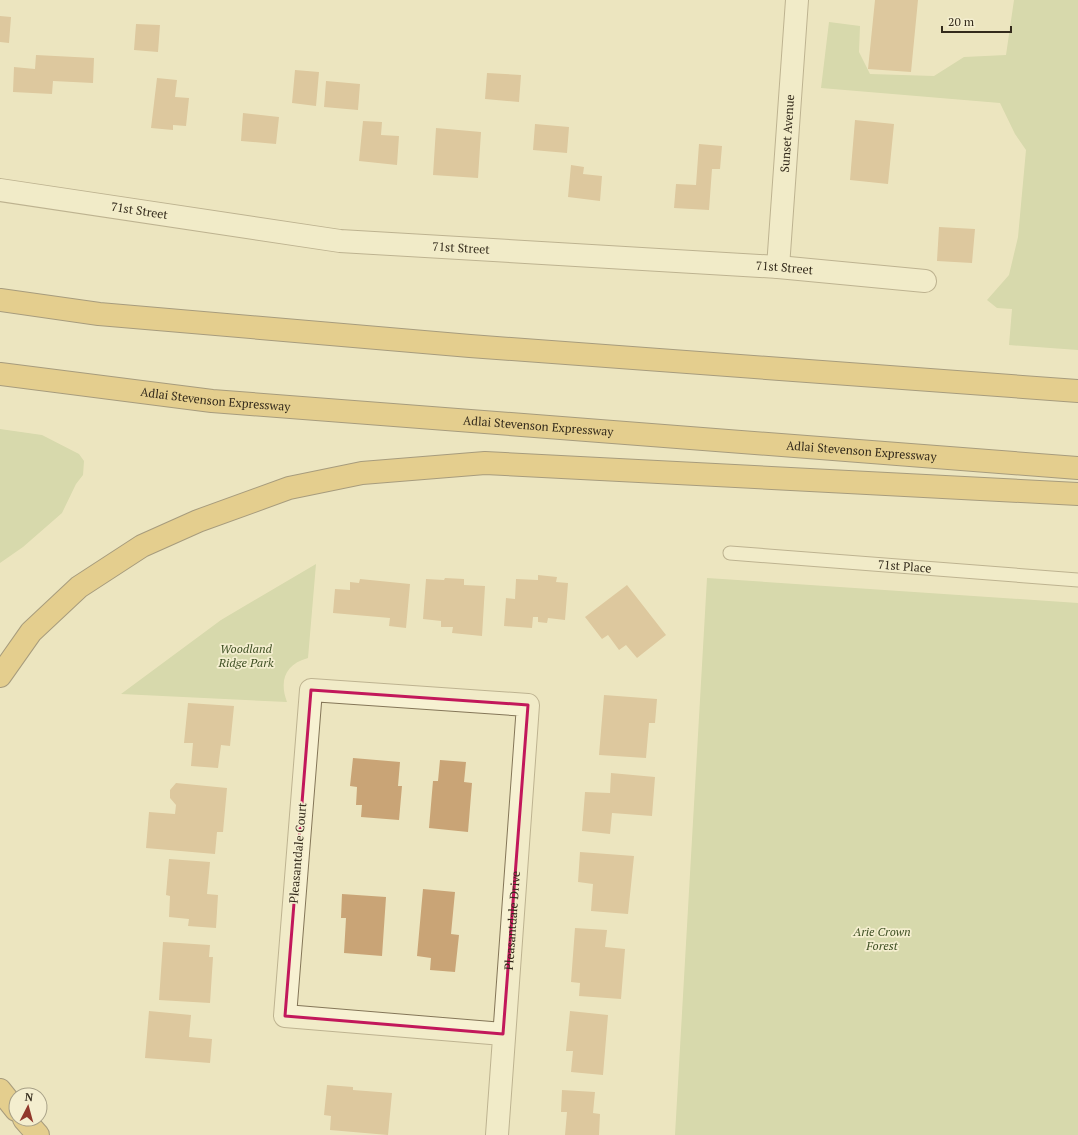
<svg xmlns="http://www.w3.org/2000/svg" width="1078" height="1135" font-family="'PT Serif',serif">
	<rect width="100%" height="100%" fill="#ece5bf"/>
	<path fill="#bcc994" d="M1014,0h64v350l-69,-5 3,-36 -15,-1 -10,-8 22,-25 9,-38 8,-87 -11,-16 -15,-31 -179,-15 8,-66 31,4 -1,26 11,22 64,2 30,-19 42,-2z
		M0,429l42,6 37,19 5,7 -1,14 -7,9 -14,29 -39,34 -23,16z
		M316,564l-8,94c-23,6 -29,23 -21,44l-166,-8 100,-74z
		M707,578l371,25v532h-403z"/>
	<path fill="#c9a476" d="M875,0h43l-7,72 -43,-3z
		M0,16l11,1 -2,26 -9,-1z
		M136,24l24,1 -2,27 -24,-2z
		M36,55l58,3 -1,25 -40,-2 -1,13 -39,-2 1,-25 21,2z
		M295,70l24,2 -3,34 -24,-3z
		M487,73l34,2 -2,27 -34,-3z
		M157,78l20,2 -2,17 14,1 -3,28 -13,-1v5l-22,-2z
		M326,81l34,3 -2,26 -34,-3z
		M243,113l36,4 -3,27 -35,-3z
		M855,120l39,4 -6,60 -38,-4z
		M363,121l19,1 -1,13 18,1 -2,29 -38,-4z
		M535,124l34,3 -2,26 -34,-3z
		M436,128l45,4 -3,46 -45,-3z
		M699,144l23,2 -2,23h-8l-3,41 -35,-2 2,-24 20,1z
		M571,165l13,2 -1,7 19,2 -2,25 -32,-4z
		M939,227l36,2 -3,34 -35,-2z
		M538,575l19,2 -1,5 12,1 -3,37 -17,-2 -1,5 -9,-1v-5h-5l-1,11 -28,-2 2,-28 9,1 1,-20 22,1z
		M445,578l19,1v6l21,1 -3,50 -30,-3 1,-6h-12v-6l-18,-2 3,-40 18,1z
		M360,579l50,5 -4,44 -17,-2 1,-8 -57,-5 2,-24 15,1v-8l9,1z
		M627,585l39,50 -29,23 -11,-13 -7,5 -11,-15 -6,4 -17,-22z
		M604,695l53,4 -2,24h-6l-3,35 -47,-3z
		M188,703l46,3 -4,40 -9,-1 -3,23 -27,-2 2,-23h-9z
		M353,758l47,4 -2,24h4l-3,34 -38,-3 1,-12h-6l1,-18 -7,-1z
		M440,760l26,2 -2,20 8,1 -4,49 -39,-4 4,-47h5z
		M611,773l44,4 -3,39 -40,-3 -2,21 -28,-3 3,-39 25,1z
		M176,783l51,5 -4,44h-6l-2,22 -69,-6 3,-36 26,2 1,-9 -6,-7v-8z
		M580,852l54,4 -6,58 -37,-3 2,-27 -15,-2z
		M169,859l41,3 -3,32 11,1 -2,33 -28,-2 1,-7 -20,-2 1,-21 -4,-1z
		M423,889l32,3 -4,42 8,1 -4,37 -25,-2 1,-12 -14,-2z
		M342,894l44,3 -4,59 -38,-3 2,-35h-5z
		M575,928l32,2 -2,17 20,2 -4,50 -42,-3 1,-13 -9,-1z
		M163,942l47,3 -1,12h4l-3,46 -51,-3z
		M149,1011l42,4 -2,22 23,2 -2,24 -65,-5z
		M570,1011l38,4 -5,60 -32,-3 2,-21h-7z
		M327,1085l26,2v3l39,3 -4,42 -58,-5 1,-14 -7,-1z
		M562,1090l33,2 -2,21 7,1 -1,21h-34l2,-23h-6z"/>
	<g fill="none" stroke-linecap="round" stroke-linejoin="round">
		<defs>
			<g id="service">
				<path id="s1" d="M730,553l348,27"/>
			</g>
			<g id="minor">
				<path id="s2" d="M0,190l340,51 438,26 147,14"/>
				<path id="s3" d="M778,267l19,-267"/>
				<path id="s4" d="M497,1135l31,-430 -217,-15 -26,326 218,18"/>
			</g>
			<g id="motorway">
				<path d="M0,300l99,14 371,32 608,45"/>
				<path id="s5" d="M0,374l212,27 866,67"/>
				<path d="M0,676l31,-44 48,-45 63,-41 56,-25 91,-33 73,-15 123,-10 593,31"/>
				<path d="M0,1090l16,20"/>
				<path d="M24,1119l14,16"/>
			</g>
		</defs>
		<use href="#service" stroke="#847658" stroke-width="15"/>
		<use href="#minor" stroke="#847658" stroke-width="24"/>
		<use href="#motorway" stroke="#52432d" stroke-width="24"/>
		<use href="#service" stroke="#f7f1d2" stroke-width="13"/>
		<use href="#minor" stroke="#f7f1d2" stroke-width="22"/>
		<use href="#motorway" stroke="#dab152" stroke-width="22"/>
	</g>
	<path d="M0 0H1078V1135H0ZM311,690l217,15 -25,329 -218,-18z" fill="#ece5bf" fill-opacity=".55" fill-rule="evenodd"/>
	<path fill="none" stroke="#c2185b" stroke-width="3" stroke-linejoin="round" d="M311,690l217,15 -25,329 -218,-18z"/>
	<g text-anchor="middle" stroke-width="3.5" stroke-linejoin="round" paint-order="stroke">
		<g font-size="12" fill="#342b1c" stroke="#f4eecf">
			<text dy="4" stroke="none"><textPath href="#s3" startOffset="134">Sunset Avenue</textPath></text>
			<text dy="4" stroke="none"><textPath href="#s2" startOffset="141">71st Street</textPath></text>
			<text dy="4" stroke="none"><textPath href="#s2" startOffset="465">71st Street</textPath></text>
			<text dy="4" stroke="none"><textPath href="#s2" startOffset="789">71st Street</textPath></text>
			<text dy="4" stroke="none"><textPath href="#s5" startOffset="217">Adlai Stevenson Expressway</textPath></text>
			<text dy="4" stroke="none"><textPath href="#s5" startOffset="541">Adlai Stevenson Expressway</textPath></text>
			<text dy="4" stroke="none"><textPath href="#s5" startOffset="865">Adlai Stevenson Expressway</textPath></text>
			<text dy="4" stroke="none"><textPath href="#s1" startOffset="175">71st Place</textPath></text>
			<text transform="translate(298 853) rotate(-85)" y="4">Pleasantdale Court</text>
			<text dy="4" stroke="none"><textPath href="#s4" startOffset="215">Pleasantdale Drive</textPath></text>
		</g>
		<g font-size="12" font-style="italic" fill="#3f5024" stroke="#f4eecf">
			<text x="246" y="653">Woodland<tspan x="246" dy="14">Ridge Park</tspan></text>
			<text x="882" y="936">Arie Crown<tspan x="882" dy="14">Forest</tspan></text>
		</g>
	</g>
	<g transform="translate(28 1107) rotate(6)"><circle r="19" fill="#f4eecf" stroke="#a7a087"/>
	<path d="M0-3L7 15L0 10L-7 15Z" fill="#91382b"/>
	<text y="-6" font-size="11" font-weight="bold" text-anchor="middle" fill="#342b1c">N</text>
	</g>
	<path d="M942 26v6h69v-6" fill="none" stroke="#342b1c" stroke-width="2"/>
	<text x="948" y="26" font-size="12" fill="#342b1c" stroke="#f4eecf" stroke-width="3" paint-order="stroke">20 m</text>
</svg>
